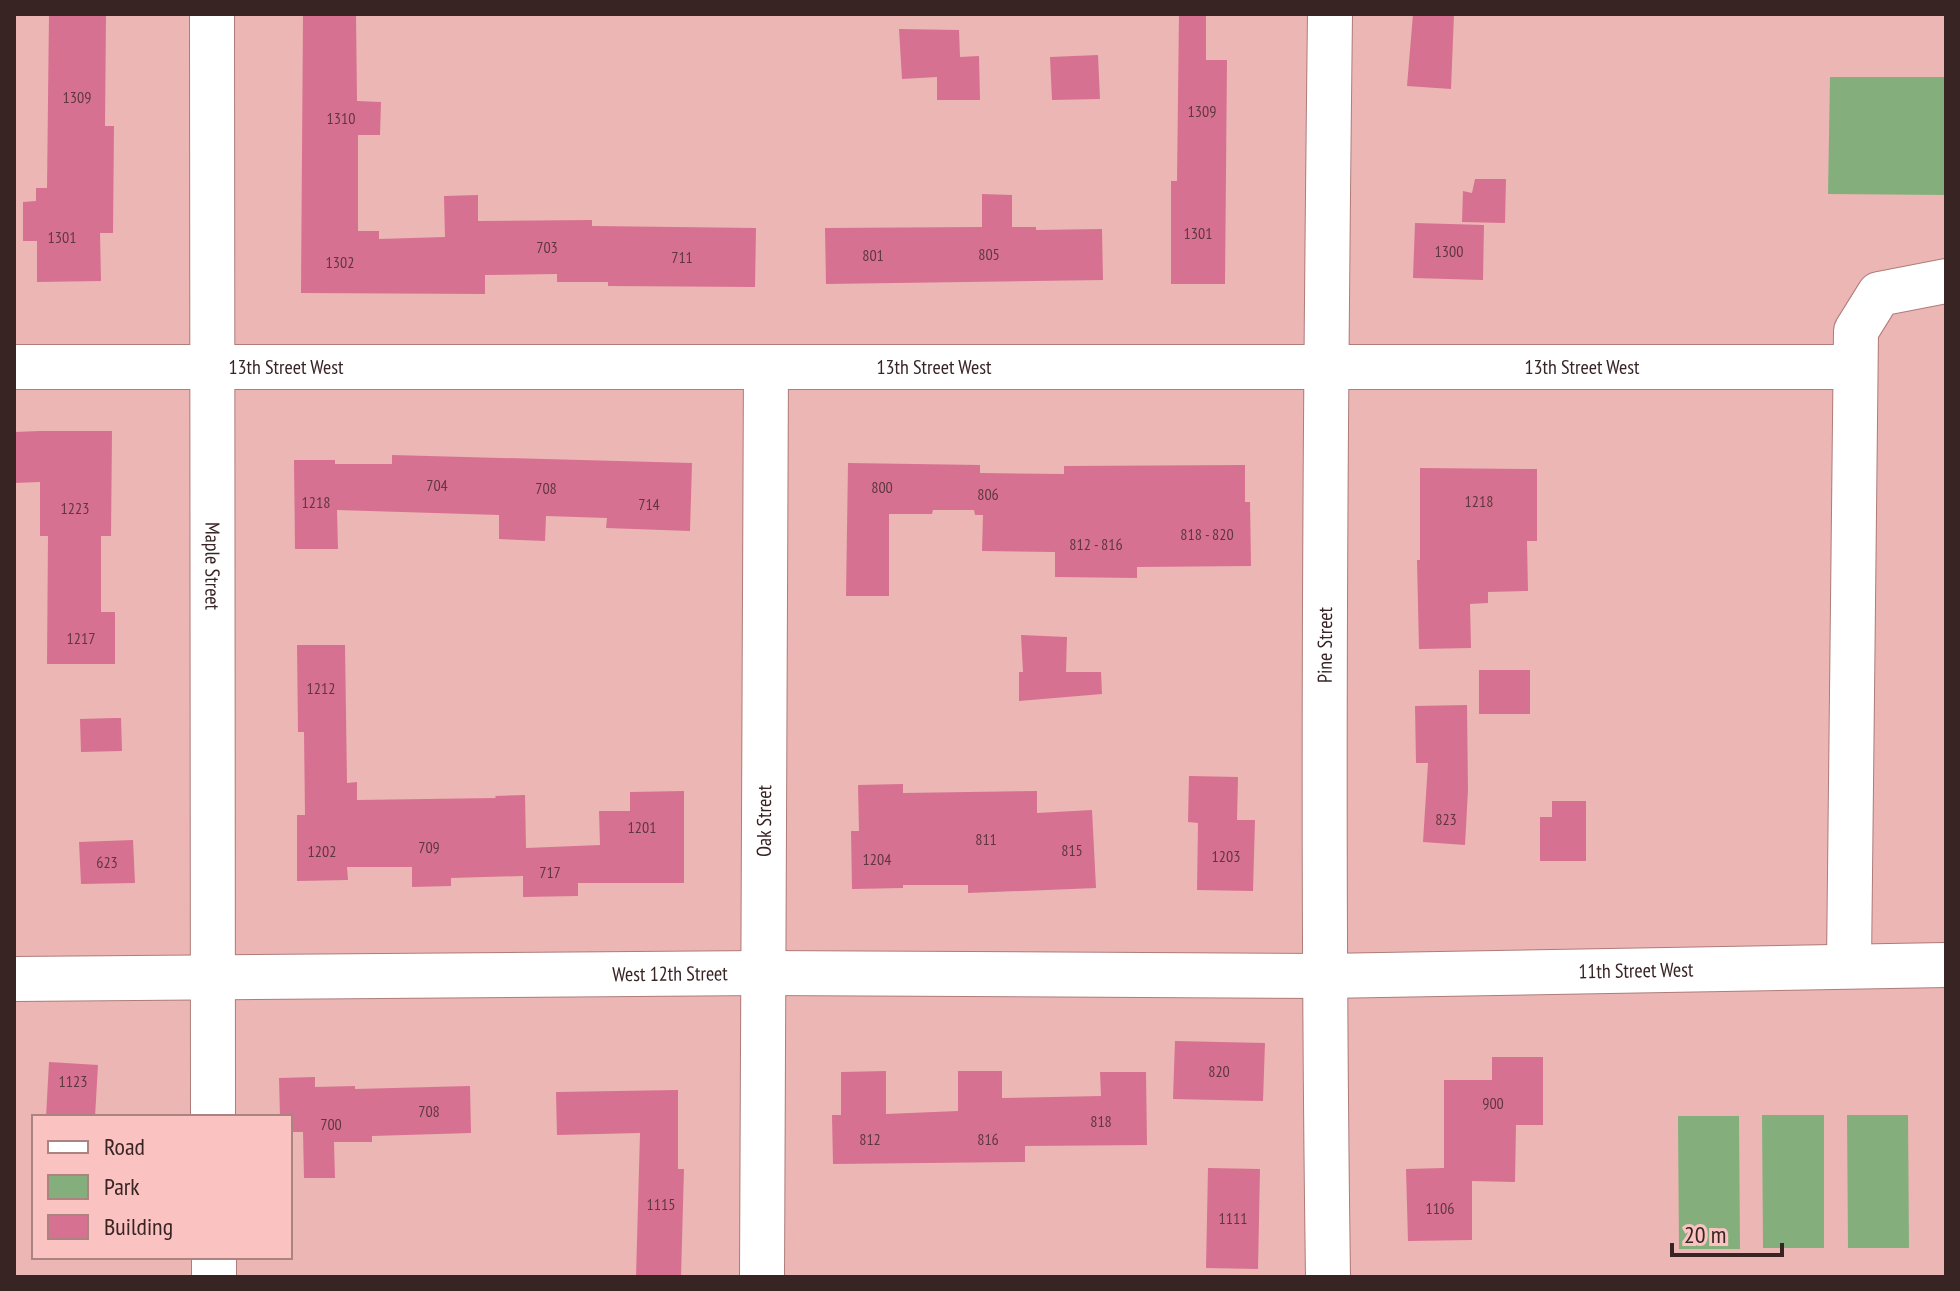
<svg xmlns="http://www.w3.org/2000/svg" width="1960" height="1291" font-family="'PT Sans Narrow',sans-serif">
	<rect width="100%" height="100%" fill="#ecb6b4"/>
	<path fill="#84af7d" d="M1830,77h116v118l-118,-1z
		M1762,1115h62v133h-61z
		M1847,1115h61l1,133h-61z
		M1678,1116h61l1,133h-61z"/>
	<path fill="#d77191" d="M49,14h57l-1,112h9l-1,107h-13l1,48 -64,1v-41h-14v-39l13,-1v-13h11z
		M303,14h53l1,87 24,1 -1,33h-22v96h21v8l66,-2 -1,-41 34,-1v26l114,-1v6l164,2 -1,59 -147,-1v-4h-51v-8l-72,1v19l-184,-1z
		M1179,14h27v46h21l-2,224h-54v-103h6z
		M1413,14h41l-3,75 -44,-3z
		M899,29l60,1 1,27 19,-1 1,44h-43v-23l-35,2z
		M1098,55l2,44 -48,1 -2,-43z
		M1475,179h31l-1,44 -43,-1 1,-31 9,2z
		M982,194l30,1v32h24v3l66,-1 1,51 -277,4 -1,-56 157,-1z
		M1415,223l69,2 -1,55 -70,-2z
		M40,431h72l-1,105h-10v76h14v52h-68l1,-128h-8v-54l-26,1v-51z
		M392,455l300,8 -2,68 -84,-3 1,-10 -61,-2 -1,25 -46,-2v-24l-162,-5 1,39h-43l-1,-89h41v4h57z
		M848,463l132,2v8l84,1v-8l181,-1v37h5l1,64 -114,1v11l-82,-1v-25l-73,-1 1,-36h-8l-1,-5h-41l-1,4h-43v82h-43z
		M1420,468l117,1v72h-10l1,50 -40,1v11l-18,1 1,44 -52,1 -2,-89h3z
		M1021,635l46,2 -1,35h35l1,22 -83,7v-29h4z
		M297,645h48l2,138 10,-1v18l139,-2 -1,-2 30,-1 1,53 74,-3 -1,-34h31v-19l54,-1v92h-106v13l-55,1v-21l-72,2v8l-39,1v-20h-65l1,13 -51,1v-66h8l-1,-83h-6z
		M1479,670h51v44h-51z
		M1467,705l1,85 -3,55 -42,-3 5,-79h-12l-1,-57z
		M114,718h7l1,33 -41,1 -1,-33z
		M1189,776l49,1 -1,43h18l-2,71 -56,-1 1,-67 -10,-1z
		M903,784v9l134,-2v22l55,-3 4,78 -128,5v-8h-65v3l-51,1 -1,-58h8l-1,-46z
		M1552,801h34v60h-46v-44h12z
		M133,840l2,43 -54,1 -2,-42z
		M1175,1041l90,2 -2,58 -90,-2z
		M1492,1057h51v68h-27l-1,57 -43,-1v59l-64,1 -2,-72 38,-1v-88h48z
		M49,1062l49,3 -3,52h-49z
		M886,1071v43l72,-3v-40h44v27l99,-2 -1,-24h46l1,73 -122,1v16l-192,2 -1,-49h9v-43z
		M315,1077v10l40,-1v3l115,-3 1,47 -99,3v6h-38l1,36h-31l-1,-46h-13v-15h-10l-1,-39z
		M678,1090v79h6l-3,108h-45l4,-144 -83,2 -1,-43z
		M1208,1168l52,1 -2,100 -52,-1z"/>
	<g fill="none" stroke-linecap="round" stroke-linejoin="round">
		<defs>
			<g id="minor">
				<path id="s1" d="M212,14l1,1103"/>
				<path id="s2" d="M14,367h1841"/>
				<path d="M1849,965l7,-634 23,-37 67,-13"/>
				<path id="s3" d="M14,979l748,-6 562,3 622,-11"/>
				<path d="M214,1257v20"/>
				<path id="s4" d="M762,1277l4,-910"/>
				<path id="s5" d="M1328,1277c-6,-421 -3,-842 2,-1263"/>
			</g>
		</defs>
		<use href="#minor" stroke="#ae7c7a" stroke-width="46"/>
		<use href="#minor" stroke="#fff" stroke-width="44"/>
	</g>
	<g text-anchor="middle" stroke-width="7" stroke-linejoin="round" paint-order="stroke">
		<g font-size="16" fill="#60373f">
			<text x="77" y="103">1309</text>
			<text x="1202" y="117">1309</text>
			<text x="341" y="124">1310</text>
			<text x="1198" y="239">1301</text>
			<text x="62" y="243">1301</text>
			<text x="547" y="253">703</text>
			<text x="1449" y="257">1300</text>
			<text x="989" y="260">805</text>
			<text x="873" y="261">801</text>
			<text x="682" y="263">711</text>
			<text x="340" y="268">1302</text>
			<text x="437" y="491">704</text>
			<text x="882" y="493">800</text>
			<text x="546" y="494">708</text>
			<text x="988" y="500">806</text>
			<text x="1479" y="507">1218</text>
			<text x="316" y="508">1218</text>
			<text x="649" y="510">714</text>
			<text x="75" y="514">1223</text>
			<text x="1207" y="540">818 - 820</text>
			<text x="1096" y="550">812 - 816</text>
			<text x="81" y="644">1217</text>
			<text x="321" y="694">1212</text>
			<text x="1446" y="825">823</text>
			<text x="642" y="833">1201</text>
			<text x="986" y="845">811</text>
			<text x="429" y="853">709</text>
			<text x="1072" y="856">815</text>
			<text x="322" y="857">1202</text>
			<text x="1226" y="862">1203</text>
			<text x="877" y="865">1204</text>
			<text x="107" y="868">623</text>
			<text x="550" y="878">717</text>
			<text x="1219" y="1077">820</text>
			<text x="73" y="1087">1123</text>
			<text x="1493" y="1109">900</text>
			<text x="429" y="1117">708</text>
			<text x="1101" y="1127">818</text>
			<text x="331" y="1130">700</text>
			<text x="870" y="1145">812</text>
			<text x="988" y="1145">816</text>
			<text x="661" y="1210">1115</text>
			<text x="1440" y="1214">1106</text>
			<text x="1233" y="1224">1111</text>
		</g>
		<g font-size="20" fill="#392424" stroke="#fac3c1">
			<text dy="7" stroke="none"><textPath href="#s2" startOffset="272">13th Street West</textPath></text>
			<text dy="7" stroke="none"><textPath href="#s2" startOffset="920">13th Street West</textPath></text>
			<text dy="7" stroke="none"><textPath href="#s2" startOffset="1568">13th Street West</textPath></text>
			<text dy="7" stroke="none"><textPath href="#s1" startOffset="552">Maple Street</textPath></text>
			<text dy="7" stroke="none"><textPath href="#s5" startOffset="632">Pine Street</textPath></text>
			<text dy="7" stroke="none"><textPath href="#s4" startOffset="456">Oak Street</textPath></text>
			<text dy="7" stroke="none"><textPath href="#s3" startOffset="1622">11th Street West</textPath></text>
			<text dy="7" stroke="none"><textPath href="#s3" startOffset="656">West 12th Street</textPath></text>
		</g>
	</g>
	<rect width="1960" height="1291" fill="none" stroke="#392424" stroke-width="32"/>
	<rect x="32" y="1115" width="260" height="144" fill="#fac3c1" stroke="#ad8382" stroke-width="2"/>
	<rect x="48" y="1141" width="40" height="12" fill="#ffffff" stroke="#ad8382" stroke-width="2"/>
	<text x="104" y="1155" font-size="24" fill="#392424">Road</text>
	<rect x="48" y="1175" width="40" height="24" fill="#84af7d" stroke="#ad8382" stroke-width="2"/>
	<text x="104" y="1195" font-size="24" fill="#392424">Park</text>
	<rect x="48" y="1215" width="40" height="24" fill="#d77191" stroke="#ad8382" stroke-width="2"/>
	<text x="104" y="1235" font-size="24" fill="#392424">Building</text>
	<path d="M1672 1243v12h110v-12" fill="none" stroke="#392424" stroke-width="4"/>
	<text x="1684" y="1243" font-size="24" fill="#392424" stroke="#fac3c1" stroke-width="6" paint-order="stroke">20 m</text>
</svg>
